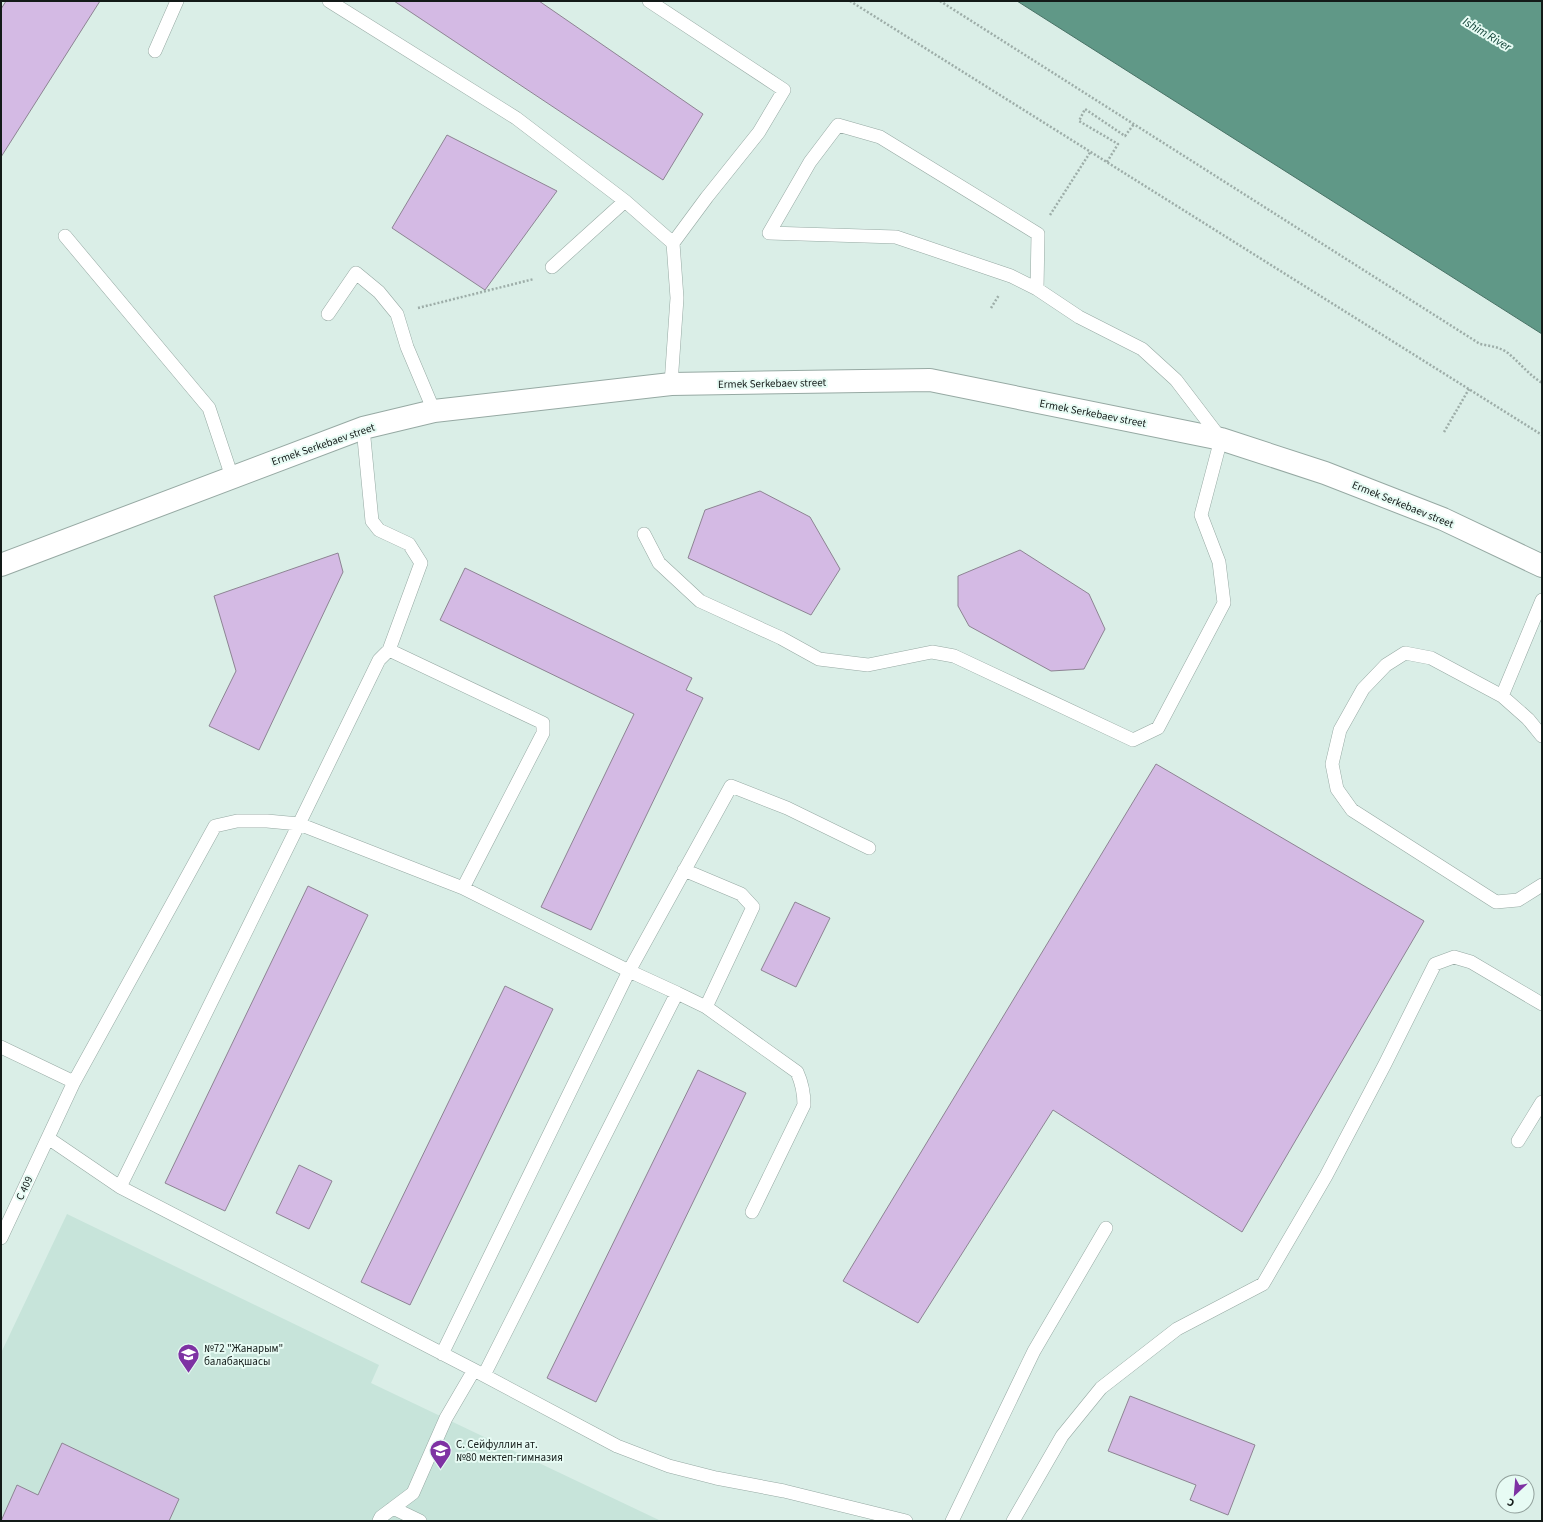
<svg xmlns="http://www.w3.org/2000/svg" width="1543" height="1522" font-family="'Source Sans 3',sans-serif">
	<rect width="100%" height="100%" fill="#daeee7"/>
	<path fill="#c7e4da" d="M67,1214l312,151 -8,18 290,138h-660v-168z"/>
	<path fill="#609887" stroke="#497266" d="M1017,1h525v333z"/>
	<path fill="#d4bae4" stroke="#8d8493" d="M6,1h94l-99,156v-148z
		M394,1h145l164,113 -40,66z
		M447,135l110,56 -72,99 -93,-62z
		M760,491l50,26 30,52 -29,46 -123,-57 17,-48z
		M1020,550l69,44 16,35 -21,40 -33,2 -82,-45 -11,-20v-30z
		M338,553l5,19 -84,178 -50,-24 27,-55 -22,-75z
		M465,568l227,110 -6,12 17,8 -112,232 -50,-23 93,-193 -194,-94z
		M1156,764l268,157 -182,311 -189,-122 -135,213 -75,-42z
		M308,886l60,29 -143,296 -60,-28z
		M795,902l35,16 -34,69 -35,-17z
		M505,986l48,23 -143,296 -49,-23z
		M698,1070l48,23 -150,309 -49,-24z
		M299,1165l33,16 -23,48 -33,-16z
		M1130,1396l125,49 -27,70 -38,-15 6,-15 -88,-34z
		M62,1443l117,56 -10,22h-168l16,-36 21,10z"/>
	<g fill="none" stroke-linecap="round" stroke-linejoin="round">
		<defs>
			<path id="lane" d="M329,1l187,117 109,83 48,42
				M649,1l135,89 -25,42 -52,65 -34,46 4,55 -6,86
				M155,51l22,-50
				M65,236l144,172 23,69
				M552,267l73,-66
				M328,314l28,-41 23,19 18,22 10,33 27,64
				M644,534l15,29 41,38 81,37 38,21 49,6 64,-13 22,4 179,84 25,-12 66,-125 -5,-41 -18,-47 20,-76 -45,-59 -34,-31 -63,-32 -42,-28 -26,-13 -115,-39 -127,-4 41,-71 28,-37 42,12 158,97 -1,55
				M389,650l154,73v10l-80,155
				M1502,696l40,-96
				M1542,736l-14,-17 -26,-23 -71,-38 -26,-5 -19,12 -23,24 -23,41 -8,34 5,25 15,21 144,92 22,-2 24,-15
				M684,870l57,24 12,13 -47,100
				M677,993l29,14 91,65c5,11 7,20 7,33l-52,107
				M1,1047l73,35 -73,156
				M74,1082l141,-256 22,-5h30l32,3 80,-164 10,-10 32,-87 -12,-19 -30,-14 -7,-9 -9,-93
				M48,1138l72,49 354,183 143,76 52,20 47,12 68,13 122,30
				M1518,1141l24,-39
				M120,1187l179,-363 164,64 166,83 48,22 -193,382
				M442,1354l187,-383 102,-185 56,22 82,40
				M393,1508l27,13
				M379,1521l2,-4 32,-24 33,-75 28,-48
				M952,1521l82,-170 72,-123
				M1013,1521l49,-85 39,-48 76,-59 86,-45 63,-108 59,-112 50,-100 19,-7 17,5 71,42"/>
			<path id="street" d="M1,565l362,-137 71,-17 237,-27 259,-4 291,59 104,34 118,46 99,47"/>
		</defs>
		<use href="#lane" stroke="#96a9a3" stroke-width="14"/>
		<use href="#street" stroke="#96a9a3" stroke-width="24"/>
		<path stroke="#9dada8" stroke-width="2.5" stroke-dasharray="2 2" stroke-linecap="butt" d="M850,1l692,434
			M940,1l540,343c10,2 20,3 28,9 12,10 20,21 34,30
			M1107,162l11,-18 -39,-23 6,-12 40,27 9,-12
			M1050,215l41,-64
			M418,308l116,-29
			M991,308l8,-13
			M1444,432l25,-43"/>
		<use href="#lane" stroke="#fff" stroke-width="13"/>
		<use href="#street" stroke="#fff" stroke-width="22"/>
	</g>
	<defs>
		<symbol id="school-pin" viewBox="-11 -11 22 30"><path d="M0 17L-7.5 6A9.5 9.5 0 1 1 7.5 6Z" fill="#7e32a3" stroke="#e7fbf4"/><path d="M0-5L7-2L0 1L-7-2ZM-4 1L0 2.5L4 1V4Q0 6-4 4Z" fill="#fff"/></symbol>
	</defs>
	<g fill-rule="evenodd">
		<use href="#school-pin" x="176" y="1342" width="25" height="34"/>
		<use href="#school-pin" x="428" y="1438" width="25" height="34"/>
	</g>
	<g text-anchor="middle" stroke-width="4" stroke-linejoin="round" paint-order="stroke">
		<g font-size="11" fill="#131a18" stroke="#e7fbf4">
			<text transform="translate(772 383) rotate(-1)" y="4">Ermek Serkebaev street</text>
			<text transform="translate(1093 413) rotate(11)" y="4">Ermek Serkebaev street</text>
			<text transform="translate(323 444) rotate(-19)" y="4">Ermek Serkebaev street</text>
			<text transform="translate(1403 504) rotate(22)" y="4">Ermek Serkebaev street</text>
			<text transform="translate(24 1188) rotate(-65)" y="4">С 409</text>
		</g>
		<g font-size="11" fill="#131a18" stroke="#e7fbf4" text-anchor="start">
			<text x="204" y="1352">№72 "Жанарым"<tspan x="204" dy="13">балабақшасы</tspan></text>
			<text x="456" y="1448">С. Сейфуллин ат.<tspan x="456" dy="13">№80 мектеп-гимназия</tspan></text>
		</g>
		<g font-size="12" font-style="italic" fill="#104236" stroke="#e7fbf4">
			<text transform="translate(1487 34) rotate(31)" y="4">Ishim River</text>
		</g>
	</g>
	<rect width="1543" height="1522" fill="none" stroke="#131a18" stroke-width="4"/>
	<g transform="translate(1515 1494) rotate(206)"><circle r="19" fill="#e7fbf4" stroke="#92a19c"/>
	<path d="M0-3L7 15L0 10L-7 15Z" fill="#7e32a3"/>
	<text y="-6" font-size="11" font-weight="bold" text-anchor="middle" fill="#131a18">С</text>
	</g>
</svg>
